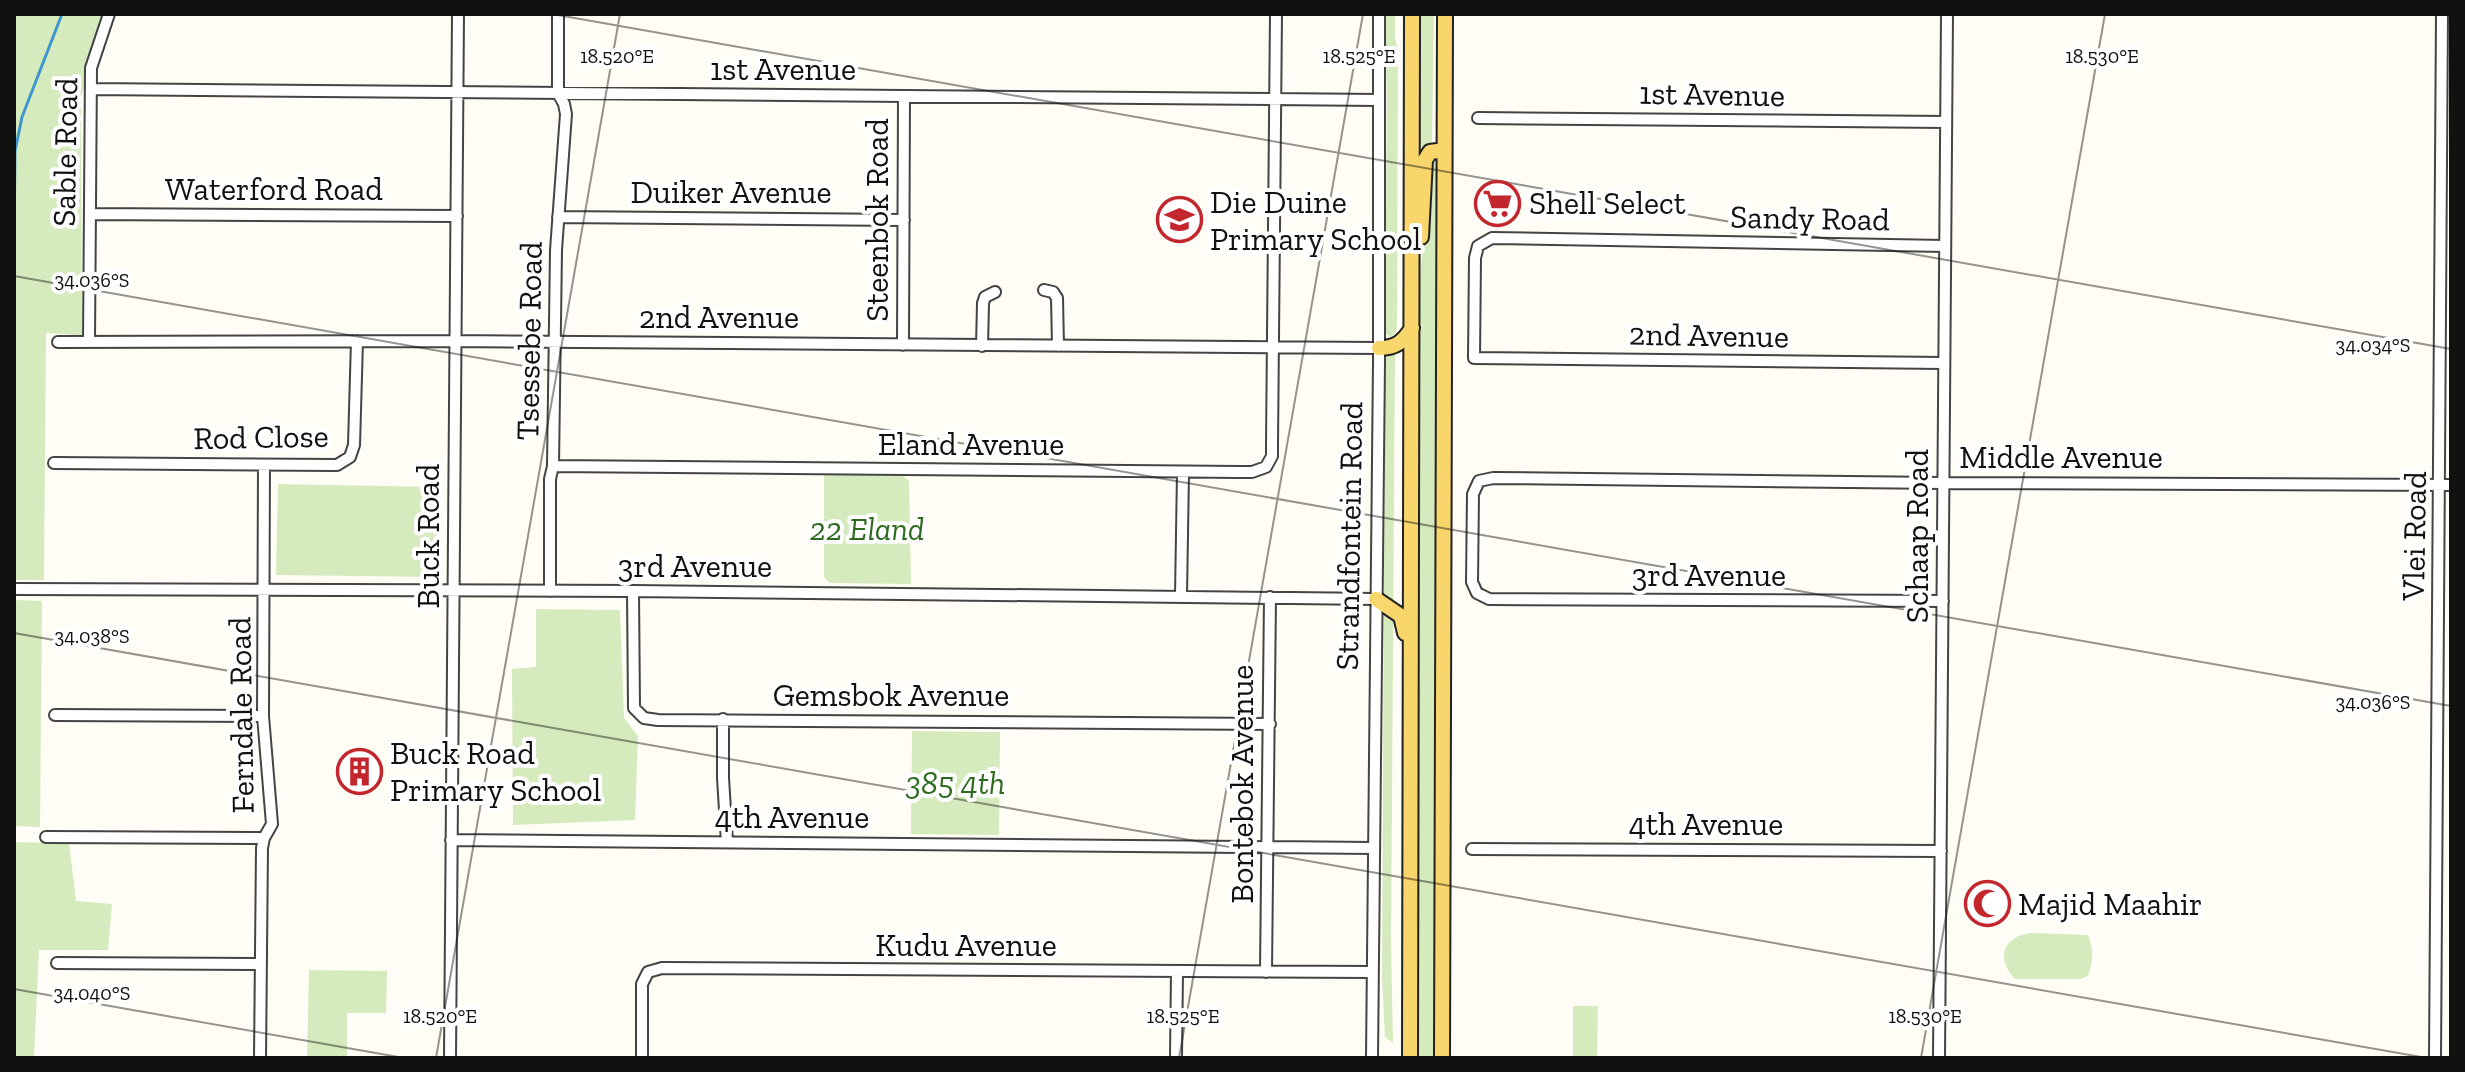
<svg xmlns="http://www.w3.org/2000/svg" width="2465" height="1072" font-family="'Zilla Slab',serif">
	<rect width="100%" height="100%" fill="#fffdf5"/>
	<path fill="#d5ebbd" d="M14,14h94l-27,83 1,238 -36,-2 -2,247h-30z
		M1385,14h10v24l3,11 -1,277 -1,7 -6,4 -4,-3 -1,-5 2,-231z
		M1422,14h12l-2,129 -7,3 -8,17 2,-138z
		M1436,161l-2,897h-15v-769l11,-122z
		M1395,353l-4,591 2,99 -8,-6 -3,-60 3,-620z
		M824,474l78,1 7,6 2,103 -81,-1 -6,-6z
		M278,484l160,3 -2,90 -160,-2z
		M14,600l28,1 -2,226 -26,-1z
		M536,609l84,1 4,108 14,18 -3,84 -122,5 -1,-156 24,-2z
		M912,731l88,1 -1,103 -88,-1z
		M14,842l55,1 7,58 36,3 -4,46h-69l-5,108h-20z
		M2029,933l59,2c6,14 5,27 0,41l-7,3h-66c-19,-20 -13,-41 14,-46z
		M309,970l78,1 -1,42h-39v45h-40z
		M1573,1006h25l-1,52h-24z"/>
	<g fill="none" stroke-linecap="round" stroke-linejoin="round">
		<path stroke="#3f96cf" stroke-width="3" d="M14,240l1,-89 7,-34 40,-103"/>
		<defs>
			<path id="minor" d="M91,89l1288,11
				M1478,118l468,4
				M91,214l366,2
				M558,217l346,3
				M1044,290l9,2 4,6 1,48
				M89,341l2,-273 18,-54
				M58,342l398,-1 923,7
				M903,345l1,-249
				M982,346l1,-43 2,-6 10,-5
				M1944,363l-470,-5 1,-100 3,-12 14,-8 453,8
				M54,463l283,2 13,-8 4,-12 3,-104
				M553,466l687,6h12l14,-5 6,-11v-12l4,-430
				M14,589l619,2 743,8
				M550,591v-112l3,-13 3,-216 10,-136 -2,-10 -6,-11v-79
				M633,591l1,117 10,10 14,2 612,4
				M1181,596l2,-124
				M1943,601l-454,-2 -12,-6 -5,-11 1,-88 6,-13 14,-3 450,5 508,2
				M55,715l208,1
				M723,719v59l4,64
				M46,837l218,1
				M451,840l921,8
				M1472,849l469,2
				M57,963l204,1
				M1266,972l4,-375
				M260,1058l2,-210 2,-10 8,-14 -9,-108 1,-251
				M450,1058l8,-1044
				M642,1058v-74l6,-12 14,-4 710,4
				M1176,1058l1,-86
				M1372,1058l7,-697v-347
				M1939,1058l8,-1044
				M2435,1058l7,-1044"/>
			<path id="major" d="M1421,237l4,-77 5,-8 14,-2
				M1379,348c17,0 24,-6 33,-20
				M1376,599l25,17 4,17
				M1410,1058l2,-1044
				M1442,1058l3,-1044"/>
		</defs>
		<use href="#minor" stroke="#444" stroke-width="14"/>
		<use href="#major" stroke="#222" stroke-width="18"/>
		<use href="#minor" stroke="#fff" stroke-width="10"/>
		<use href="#major" stroke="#f9d66b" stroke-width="14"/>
	</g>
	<path fill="none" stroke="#111" stroke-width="2" stroke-opacity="0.45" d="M552,14l1899,335M14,276l2437,430M14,633l2413,425M14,989l390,69M436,1058l184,-1044M1179,1058l184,-1044M1921,1058l184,-1044"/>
	<defs>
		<symbol id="supermarket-ring" viewBox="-11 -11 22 22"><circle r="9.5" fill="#fff" stroke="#c4262e" stroke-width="1.5"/><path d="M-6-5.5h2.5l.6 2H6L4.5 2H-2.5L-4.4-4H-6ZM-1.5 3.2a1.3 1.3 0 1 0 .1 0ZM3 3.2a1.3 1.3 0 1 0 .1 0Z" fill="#c4262e"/></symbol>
		<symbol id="school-ring" viewBox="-11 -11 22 22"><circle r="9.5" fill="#fff" stroke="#c4262e" stroke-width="1.5"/><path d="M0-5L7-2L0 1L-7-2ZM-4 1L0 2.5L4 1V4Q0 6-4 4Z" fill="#c4262e"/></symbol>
		<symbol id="building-ring" viewBox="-11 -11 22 22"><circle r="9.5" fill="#fff" stroke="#c4262e" stroke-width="1.5"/><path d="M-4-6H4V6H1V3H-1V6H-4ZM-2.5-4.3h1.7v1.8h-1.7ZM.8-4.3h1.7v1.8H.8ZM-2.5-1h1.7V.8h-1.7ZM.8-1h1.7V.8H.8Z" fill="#c4262e"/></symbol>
		<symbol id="mosque-ring" viewBox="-11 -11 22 22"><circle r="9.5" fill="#fff" stroke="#c4262e" stroke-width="1.5"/><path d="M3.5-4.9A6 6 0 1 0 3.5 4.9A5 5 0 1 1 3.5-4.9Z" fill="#c4262e"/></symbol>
	</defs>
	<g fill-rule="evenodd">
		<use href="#supermarket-ring" x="1472" y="178" width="51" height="51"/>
		<use href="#school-ring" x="1154" y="194" width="51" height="51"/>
		<use href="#building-ring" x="334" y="746" width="51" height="51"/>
		<use href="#mosque-ring" x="1962" y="878" width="51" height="51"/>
	</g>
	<g text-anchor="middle" stroke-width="8" stroke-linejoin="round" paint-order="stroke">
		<g font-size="32" fill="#111" stroke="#fff">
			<text x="783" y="80">1st Avenue</text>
			<text transform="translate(1712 94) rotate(1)" y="11">1st Avenue</text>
			<text transform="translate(65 152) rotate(-89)" y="11">Sable Road</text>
			<text x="274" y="200">Waterford Road</text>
			<text x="731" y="203">Duiker Avenue</text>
			<text transform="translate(1810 218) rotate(1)" y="11">Sandy Road</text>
			<text transform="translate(877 220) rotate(-90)" y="11">Steenbok Road</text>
			<text x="719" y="328">2nd Avenue</text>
			<text transform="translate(1709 335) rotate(1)" y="11">2nd Avenue</text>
			<text transform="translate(529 341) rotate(-89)" y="11">Tsessebe Road</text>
			<text transform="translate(261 437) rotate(-1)" y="11">Rod Close</text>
			<text x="971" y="455">Eland Avenue</text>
			<text x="2061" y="468">Middle Avenue</text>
			<text transform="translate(428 536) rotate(-90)" y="11">Buck Road</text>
			<text transform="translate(1349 536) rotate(-89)" y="11">Strandfontein Road</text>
			<text transform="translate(1917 536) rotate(-90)" y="11">Schaap Road</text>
			<text transform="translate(2414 536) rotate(-89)" y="11">Vlei Road</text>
			<text x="695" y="577">3rd Avenue</text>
			<text x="1709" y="586">3rd Avenue</text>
			<text x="891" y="706">Gemsbok Avenue</text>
			<text transform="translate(241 715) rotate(-91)" y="11">Ferndale Road</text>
			<text transform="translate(1242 784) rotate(-90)" y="11">Bontebok Avenue</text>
			<text x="792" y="828">4th Avenue</text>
			<text x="1706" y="835">4th Avenue</text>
			<text x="966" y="956">Kudu Avenue</text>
		</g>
		<g font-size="32" fill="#111" stroke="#fff" text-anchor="start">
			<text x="1210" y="213">Die Duine<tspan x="1210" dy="37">Primary School</tspan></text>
			<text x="1529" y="214">Shell Select</text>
			<text x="390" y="764">Buck Road<tspan x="390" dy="37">Primary School</tspan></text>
			<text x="2018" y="915">Majid Maahir</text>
		</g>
		<g font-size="32" font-style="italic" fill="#2f6b1f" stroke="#fff">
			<text x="867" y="540">22 Eland</text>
			<text x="955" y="794">385 4th</text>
		</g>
	</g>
	<g font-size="20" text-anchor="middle" fill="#111" stroke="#fff" stroke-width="8" stroke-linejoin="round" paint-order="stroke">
		<text x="617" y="63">18.520°E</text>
		<text x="2102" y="63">18.530°E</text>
		<text x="1359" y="63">18.525°E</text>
		<text x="92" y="287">34.036°S</text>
		<text x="2373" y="352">34.034°S</text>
		<text x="92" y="643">34.038°S</text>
		<text x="2373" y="709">34.036°S</text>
		<text x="92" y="1000">34.040°S</text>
		<text x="440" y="1023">18.520°E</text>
		<text x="1183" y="1023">18.525°E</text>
		<text x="1925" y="1023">18.530°E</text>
	</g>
	<rect width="2465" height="1072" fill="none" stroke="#111111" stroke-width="32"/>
</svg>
